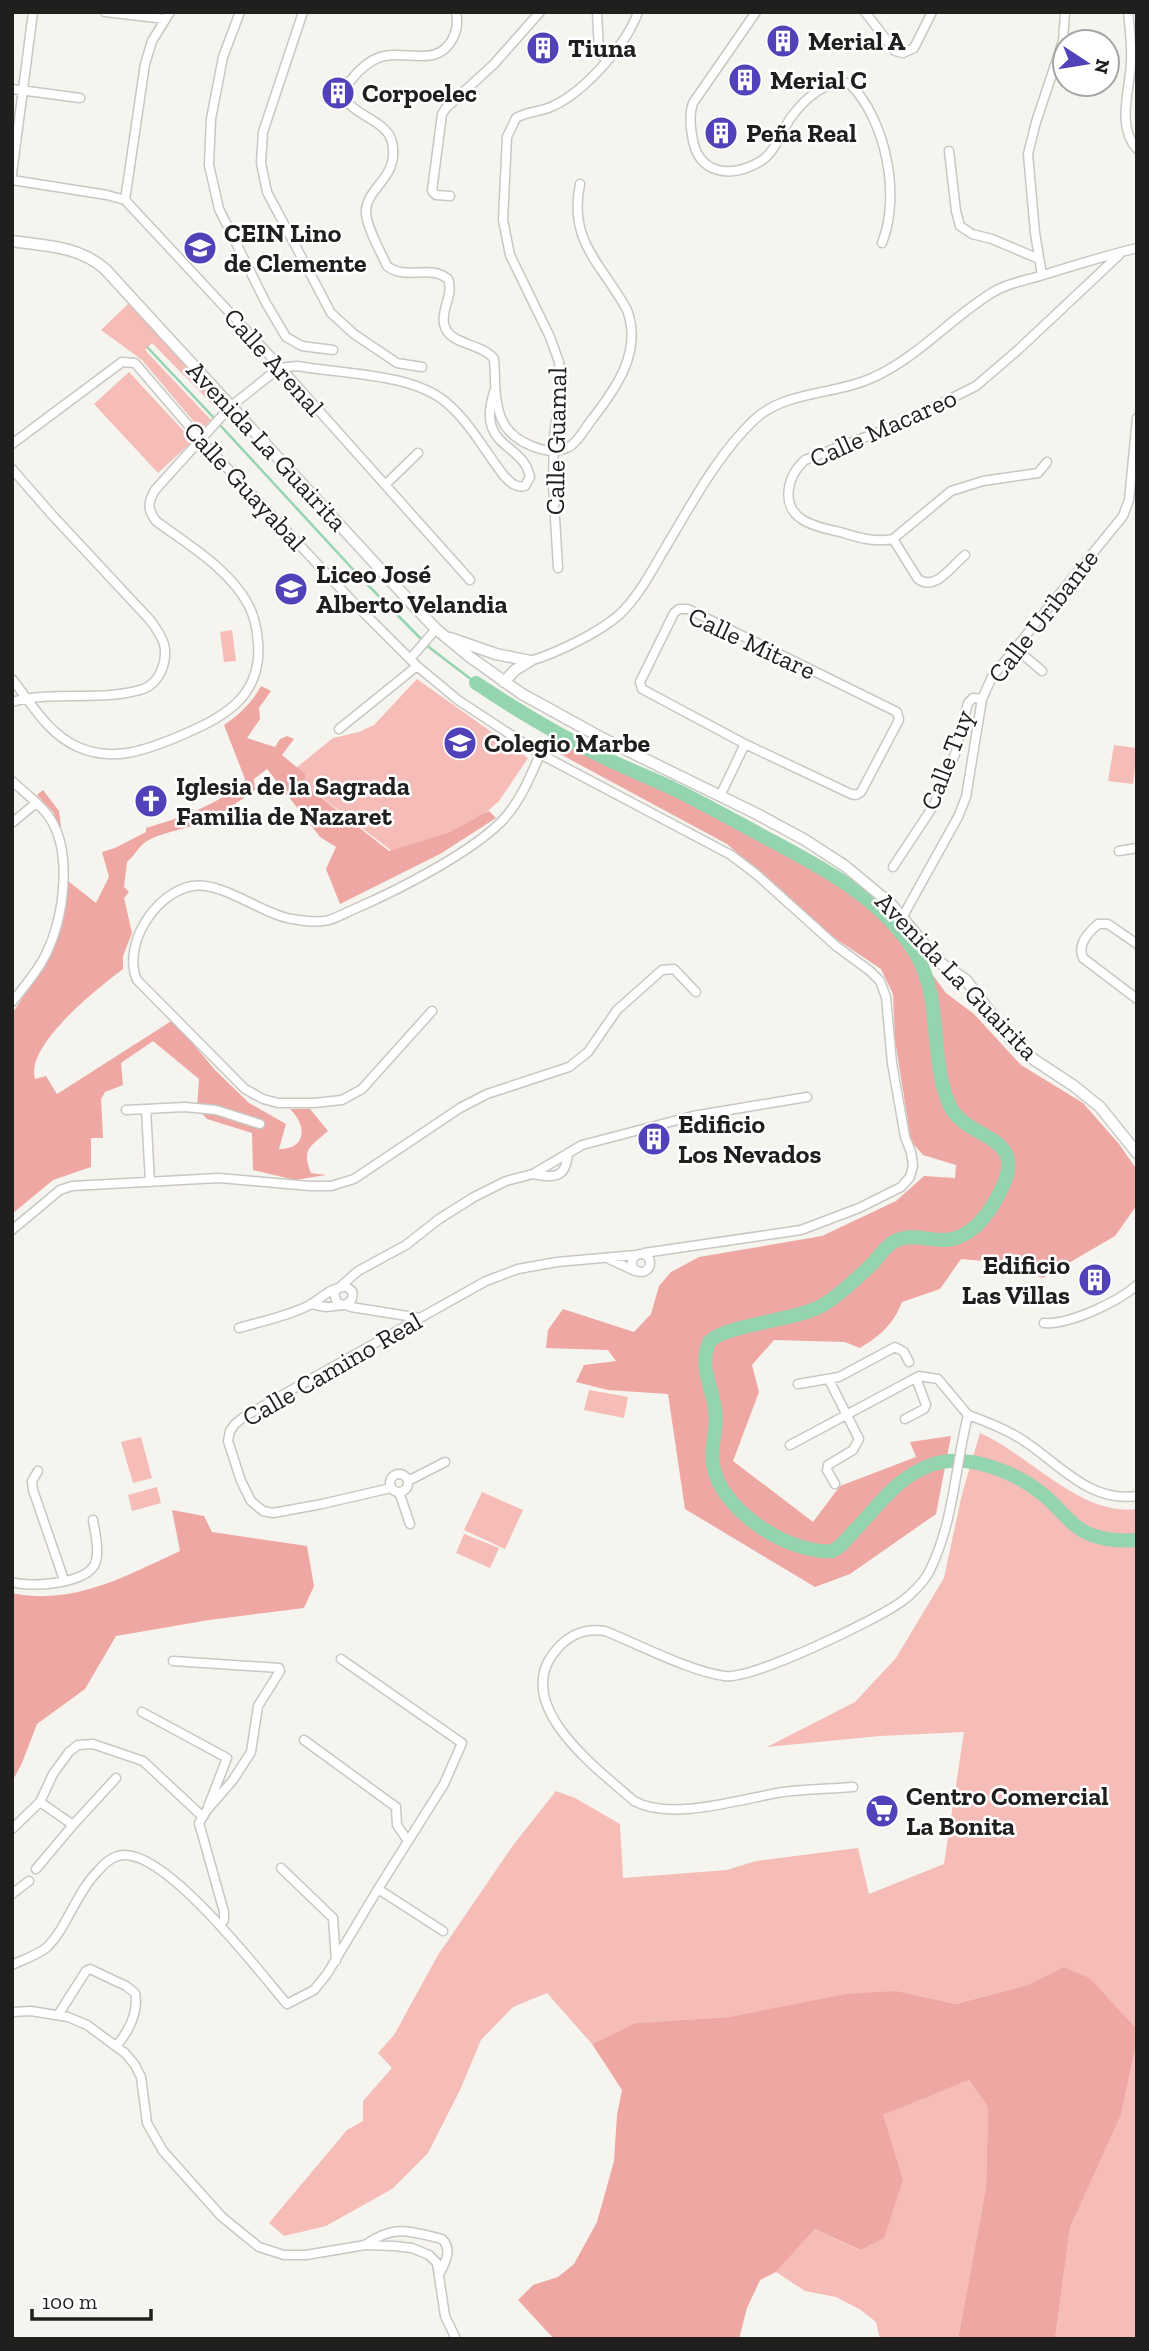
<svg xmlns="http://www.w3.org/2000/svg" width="1149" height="2351" font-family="'Zilla Slab',serif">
	<rect width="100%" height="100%" fill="#f6f4ee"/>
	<path fill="#f5bcb8" d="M129,303l95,103 -6,4 -66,-67 -7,7 66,70 -10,10 -59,-70 -41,-30z
		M129,372l64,69 -35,32 -64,-69z
		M232,630l4,31 -12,1 -4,-30z
		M417,679l111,79 -29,43 -29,26 -69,31 -111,-85 43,-35 26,-6 15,-7z
		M1114,745l23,3 -4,36 -25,-3z
		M589,1390l39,7 -4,21 -40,-8z
		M980,1433c50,22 101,84 157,76v520l-47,-51 -26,-11 -37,18 -71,19 -59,-13 -168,26 -94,6 -43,21 -45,-51 -34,14 -32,33 -21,50 -32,63 -36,36 -66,37 -42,10 -15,-13 78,-93 16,-9v-20l29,-33 -14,-15 16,-18 44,-80 76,-111 42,-53 19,7 45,26 3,54 104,-8 29,-9 102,-13 11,46 75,-30 20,-132 -84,4 -113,11 88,-45 41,-44 48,-80 18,-84z
		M141,1437l11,41 -19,5 -12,-41z
		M157,1487l4,16 -29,8 -4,-16z
		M482,1492l41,18 -18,39 -41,-19z
		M464,1534l35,14 -9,20 -34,-15z
		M1137,2040v299h-82l15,-111 51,-113z
		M969,2080l19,27 -2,80 -28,152h-78l-4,-17 -15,-12 -25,-13 -31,-6 -29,-19 39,-43 44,21 43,-70 -20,-65z"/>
	<path fill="#eea7a2" d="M261,686l10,5 -12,17 1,11 -13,19 28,9 5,-8 7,-3 7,3 -12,16 23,19 -1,10 85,67 59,-18 41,-22 7,7 -56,36 -100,50 -14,-35 10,-22 -16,-10 -53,-68 -13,10 1,11c-18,13 -37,26 -57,34 -16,6 -46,10 -57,22 -5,5 -8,11 -14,16l-3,25 5,5 -5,6 8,35 -9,23v13c-25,19 -98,76 -88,110l11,-3 11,18 116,-74 42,50 34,33 37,21 -7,25c28,0 28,-24 11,-40h20l18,22c-18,16 -27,18 -17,42l15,2 -31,5 -42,-10 -1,-37 -45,-14 -10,-11 2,-29 -46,-38 -32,22 2,22 -18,7 -4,7 2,39h-12v29l-38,13 -41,34v-200l39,-61 9,-22 4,-21 1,-28 -11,-69 -17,-18 6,-5 16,21 9,70 28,22 13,-26 -7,-25 13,-4 31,-16v-4c31,-9 78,-25 99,-49l-21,-54c15,-10 28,-22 37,-39z
		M562,731l211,105 47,26 62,44 64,87 28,21 47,51 62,38 36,41 18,26v35l-22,31 -72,42 -47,-16 -35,-3 -21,30 -38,13c-9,23 -21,33 -42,46l-15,-6 -71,-2 -22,25 7,27 -26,69 80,61 27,-36 76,-29 -6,-15 41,-6 -15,78 -86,60 -35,13 -130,-78 -17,-115 -60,-4 -32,-8 8,-17 32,-4 -8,-11 -62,-2 2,-18 15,-21 71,23 17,-18 8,-28 12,-14 28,-15 123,-21 74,-35 28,-25 31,2 1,-13 -33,-10 -12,-14 -16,-101 -2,-46 -12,-25 -48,-32 -106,-93 -180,-97z
		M172,1510l32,6 8,16 95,14 7,40 -10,22 -95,12 -93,16 -31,53 -48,35 -15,39 -10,19v-189c62,13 113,-17 168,-42z
		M1064,1967l26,11 47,51v11l-16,75 -51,113 -15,111h-97l28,-152 2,-80 -19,-27 -86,35 20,65 -19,58 -24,12 -45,-21 -39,43 -16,8 -13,28 -8,31h-185l-36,-39 15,-15 25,-8 16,-13 23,-42 17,-61 3,-46 5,-25 -30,-46 43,-21 94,-6 118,-23 50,-3 59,13 71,-19z"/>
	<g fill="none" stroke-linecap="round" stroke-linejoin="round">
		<path stroke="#94d4ae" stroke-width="2.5" d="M148,348l67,71
			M219,424l141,153 70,71 46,35"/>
		<path stroke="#94d4ae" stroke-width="14" d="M476,683c42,28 84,53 129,75 24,12 49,21 73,33 32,16 64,34 96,51 52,28 111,59 142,112 27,46 13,102 33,150 16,37 80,29 53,84 -6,13 -15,28 -26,38 -33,29 -53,2 -81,15 -10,5 -16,16 -24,24 -15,14 -31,30 -48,40 -27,16 -97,19 -114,37 -10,27 3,41 6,68 3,18 -5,36 -2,54 6,45 75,90 119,87 10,-4 15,-13 23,-21 24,-25 42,-53 76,-65 36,-13 85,7 114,31 12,10 22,24 35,33 15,10 39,13 57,11"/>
		<defs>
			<path id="minor" d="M105,12l60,7
				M240,12l-17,45 -12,62 -2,46 10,44 47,94 20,34 16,9 31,4
				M303,12l-40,120 -2,31 6,29 64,121 23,21 43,29 25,4
				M456,12c2,9 1,18 -3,26 -14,29 -44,13 -68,18 -13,2 -26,14 -34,24 -25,32 35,34 41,62 8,35 -24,44 -26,68 -1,15 15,42 21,56 19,15 43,-2 61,13 6,16 -7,29 -4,45 5,22 37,18 50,35 2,21 -1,43 9,63 10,20 45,36 66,25 9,-5 15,-17 21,-25 25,-32 53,-70 37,-112 -25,-46 -59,-68 -47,-126
				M597,12l2,38 7,11
				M756,12l-63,91c-4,11 -3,21 -1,32 5,40 39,44 69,26 15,-9 21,-32 31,-45 12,-16 37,-40 58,-32 36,36 51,112 32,159
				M865,12l30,39 8,2 11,-5 18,-36
				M1128,12c2,17 4,34 3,50 -1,27 -15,65 6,87
				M12,89l68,9
				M949,151l7,60 4,15 12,8 20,5 47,20
				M12,174l21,-162
				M12,180l95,15 18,5 147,158 198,222
				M450,196l-14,-1 -4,-4 10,-77 4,-6 48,-44 46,-52
				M125,200l20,-136 7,-23 18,-29
				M1042,275l-7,-42 -7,-79 8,-32 27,-81 2,-29
				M12,444l110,-82 13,1 65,76 155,165 62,62 41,34 82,54 191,101 25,19 80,72 34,25 10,10 6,16 6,66 13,74 6,15 2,14 -3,11 -9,10 -42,21 -58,22 -157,23
				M1047,462l-9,11 -55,8 -32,10 -58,48c-19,4 -36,-2 -53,-7 -13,-3 -26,-5 -37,-12 -23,-14 -16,-44 2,-60l95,-36 76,-38 43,-37 100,-94
				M12,469l42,48 96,103c6,8 11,15 14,24 4,17 -4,39 -21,45 -40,13 -89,1 -131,13
				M385,485l33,-32
				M893,539l25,40c18,13 34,-14 47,-24
				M558,568l-5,-84 1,-48 7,-52 -2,-22 -9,-25 -40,-82 -7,-35 4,-83 9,-19c12,-7 25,-6 37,-12 31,-14 74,-62 85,-94
				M679,609h9l209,103 2,8 -38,72 -5,3 -5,-1 -106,-50 -103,-55 -2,-7 34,-69z
				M1014,647l28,24
				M410,659l26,-30
				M530,661c27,-8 68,-28 89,-46 19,-18 32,-43 45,-65 27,-45 53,-95 91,-131 32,-29 82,-24 119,-42 44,-20 76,-58 116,-83 15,-10 33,-13 50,-18 32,-10 64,-20 97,-28
				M12,679c19,24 36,55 66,68 34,15 65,4 97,-9 45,-19 88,-39 83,-96 -1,-12 -3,-24 -9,-36 -19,-37 -61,-61 -93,-85 -9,-12 -8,-19 -1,-31l75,-83 49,-39 18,-2c45,8 117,7 151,38 23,20 38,49 57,73 6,6 11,11 20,9l5,-9c-7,-36 -56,-28 -35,-88
				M339,729l78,-63
				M12,781c12,11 25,21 35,33 27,35 17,103 -1,140 -8,17 -22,33 -34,48
				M720,796l25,-52
				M12,823l24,-20
				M1119,851l18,-3
				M893,867l41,-62 21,-51 13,-51 5,-5 9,1
				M903,916l55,-99 8,-20 16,-98 10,-22 131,-161 6,-16 8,-82
				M1137,944l-29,-20h-10c-10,9 -21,20 -15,34l54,41
				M432,1011l-70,78 -20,11 -28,3h-36l-15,-4 -18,-10 -108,-109c-15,-35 18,-87 55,-94 31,-5 69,28 100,33 11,2 26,4 37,1 10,-3 20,-9 30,-13 41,-18 109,-53 141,-84 19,-19 30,-45 40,-69
				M146,1109l4,73
				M126,1110l59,-3 31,3 44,14
				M533,1174c21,4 33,5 35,-21
				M12,1230l48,-40 12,-4 147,-8 91,8h21l23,-7 106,-71 27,-14 82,-27 19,-15 29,-42 45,-40 12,-1 22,23
				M632 1263a9 9 0 1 1 18 0a9 9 0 1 1-18 0Z
				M609,1259l26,12
				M341,1286l17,-15 48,-26 33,-26 35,-22 32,-16 27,-7 49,-29 111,-29 114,-19
				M311,1304l15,3 17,-2
				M346,1305l5,2 69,11
				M1044,1323c25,2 74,-21 93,-38
				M239,1328c20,-6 57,-14 74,-25 11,-7 20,-17 34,-16l5,4c2,8 -2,13 -9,14l-6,-2 -3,-10 4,-5
				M829,1380l30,59 -6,11 -25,15 -1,5 8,14
				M798,1384l41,-7 56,-30 9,5 5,10
				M905,1419l19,-10 2,-4 -10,-27
				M790,1445l129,-69 19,3 30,36
				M38,1471l-6,10 1,9 31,90
				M390 1483a9 9 0 1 1 18 0a9 9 0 1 1-18 0Z
				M408,1481l37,-19
				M391,1488l-69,16 -49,9 -10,-2 -12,-10 -10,-20 -13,-40 2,-10 5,-7 10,-8 241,-135 32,-12 39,-7 79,-7
				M399,1492l11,32
				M12,1582c19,6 73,2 83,-18 5,-12 0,-31 -2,-44
				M173,1661l106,7 1,3 -22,35 -7,46 -18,28 -26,30 -8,13 25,89v8l-4,5
				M142,1712l85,46 -19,49
				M304,1740l92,67 1,18 11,16
				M853,1787c-25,2 -51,2 -76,6 -39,7 -107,28 -143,8 -36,-32 -126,-97 -77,-152 13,-15 28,-21 48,-18 33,13 86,41 120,45 27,4 151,-56 176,-74 10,-7 24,-21 29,-32 24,-49 25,-103 38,-155 20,7 41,15 59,28 34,23 64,60 110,53
				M40,1802l33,23 43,-47
				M12,1829l28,-27 13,-28 16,-22 9,-7 15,-1 50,17 59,55
				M281,1868l52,50 3,43
				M36,1869l37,-44
				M378,1889l65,42
				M12,1894l17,-13
				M12,1965c11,-5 25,-10 34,-17 20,-18 30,-55 51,-76 5,-6 13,-14 21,-16 43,-14 142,117 169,148l27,-14 13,-16 51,-85 66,-105 18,-41 -121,-84
				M12,2012l19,-1 37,6 19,8 38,28 10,12 6,12 6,46 16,28 59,66 37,30 25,8h22l59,-10 29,1 18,2 17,7 8,8 8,53 11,23
				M58,2015l28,-44 4,-2 36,17 9,7c4,19 -7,40 -19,53
				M365,2245c29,-21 45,-14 77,-6 11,11 3,23 -2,34"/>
			<path id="tertiary" d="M12,241c34,5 67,5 93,28l309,337 22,23 34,28 52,37 80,44 155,76 48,26 40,26 46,38 48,58 27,18 45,60 19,17 44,29 26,21 37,46
				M450,638l46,16 34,7
				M504,682l11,-12 15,-9"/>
		</defs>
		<use href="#minor" stroke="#c9c7c2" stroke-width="11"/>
		<use href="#tertiary" stroke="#c9c7c2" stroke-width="13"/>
		<use href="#minor" stroke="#fff" stroke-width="8"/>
		<use href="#tertiary" stroke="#fff" stroke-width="10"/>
	</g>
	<defs>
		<symbol id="building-disc" viewBox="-11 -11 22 22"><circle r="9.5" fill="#5242ba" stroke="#fff"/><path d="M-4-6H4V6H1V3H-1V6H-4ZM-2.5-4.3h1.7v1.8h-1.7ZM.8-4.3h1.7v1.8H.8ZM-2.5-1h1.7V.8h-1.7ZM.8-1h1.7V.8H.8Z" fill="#fff"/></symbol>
		<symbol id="school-disc" viewBox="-11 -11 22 22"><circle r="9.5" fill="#5242ba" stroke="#fff"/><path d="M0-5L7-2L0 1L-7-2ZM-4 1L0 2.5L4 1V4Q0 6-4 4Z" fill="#fff"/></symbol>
		<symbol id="church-disc" viewBox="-11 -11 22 22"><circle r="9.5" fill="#5242ba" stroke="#fff"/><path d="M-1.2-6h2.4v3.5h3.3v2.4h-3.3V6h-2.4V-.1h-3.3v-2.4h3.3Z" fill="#fff"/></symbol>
		<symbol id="supermarket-disc" viewBox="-11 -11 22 22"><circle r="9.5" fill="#5242ba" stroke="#fff"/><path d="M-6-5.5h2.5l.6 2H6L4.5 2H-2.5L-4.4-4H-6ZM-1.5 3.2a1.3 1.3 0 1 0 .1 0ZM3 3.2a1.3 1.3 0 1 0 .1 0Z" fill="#fff"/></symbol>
	</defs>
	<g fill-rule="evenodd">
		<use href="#building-disc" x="764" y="22" width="38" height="38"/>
		<use href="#building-disc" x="524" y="29" width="38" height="38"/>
		<use href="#building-disc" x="726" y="61" width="38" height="38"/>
		<use href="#building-disc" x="319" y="74" width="38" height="38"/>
		<use href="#building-disc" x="702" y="114" width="38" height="38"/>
		<use href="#school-disc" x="181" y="229" width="38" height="38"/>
		<use href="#school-disc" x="272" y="570" width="38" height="38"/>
		<use href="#school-disc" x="441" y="724" width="38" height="38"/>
		<use href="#church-disc" x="132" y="782" width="38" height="38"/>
		<use href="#building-disc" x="635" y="1120" width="38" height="38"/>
		<use href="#building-disc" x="1076" y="1261" width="38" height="38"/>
		<use href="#supermarket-disc" x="863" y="1792" width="38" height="38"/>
	</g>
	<g text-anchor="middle" stroke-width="5" stroke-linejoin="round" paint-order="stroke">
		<g font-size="26" font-weight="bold" fill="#201f1d" stroke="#fff" text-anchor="start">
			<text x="808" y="50">Merial A</text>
			<text x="568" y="57">Tiuna</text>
			<text x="770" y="89">Merial C</text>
			<text x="362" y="102">Corpoelec</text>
			<text x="746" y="142">Peña Real</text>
			<text x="224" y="242">CEIN Lino<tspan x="224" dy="30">de Clemente</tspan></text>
			<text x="316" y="583">Liceo José<tspan x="316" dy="30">Alberto Velandia</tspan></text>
			<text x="484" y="752">Colegio Marbe</text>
			<text x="176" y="795">Iglesia de la Sagrada<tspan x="176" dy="30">Familia de Nazaret</tspan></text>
			<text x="678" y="1133">Edificio<tspan x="678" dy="30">Los Nevados</tspan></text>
			<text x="1070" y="1274" text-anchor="end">Edificio<tspan x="1070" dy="30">Las Villas</tspan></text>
			<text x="906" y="1805">Centro Comercial<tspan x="906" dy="30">La Bonita</tspan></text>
		</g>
		<g font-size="26" fill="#201f1d" stroke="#fff">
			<text transform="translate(274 362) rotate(48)" y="9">Calle Arenal</text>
			<text transform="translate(883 428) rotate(-24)" y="9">Calle Macareo</text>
			<text transform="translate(556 441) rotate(-89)" y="9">Calle Guamal</text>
			<text transform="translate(267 446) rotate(47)" y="9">Avenida La Guairita</text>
			<text transform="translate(245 486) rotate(47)" y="9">Calle Guayabal</text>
			<text transform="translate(1043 616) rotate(-52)" y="9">Calle Uribante</text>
			<text transform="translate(752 643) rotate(25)" y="9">Calle Mitare</text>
			<text transform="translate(947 760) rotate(-69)" y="9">Calle Tuy</text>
			<text transform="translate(957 976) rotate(46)" y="9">Avenida La Guairita</text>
			<text transform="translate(332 1369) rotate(-30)" y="9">Calle Camino Real</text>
		</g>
	</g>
	<rect width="1149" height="2351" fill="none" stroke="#201f1d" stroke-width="28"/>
	<g transform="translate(1086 63) rotate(102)"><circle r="33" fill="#ffffff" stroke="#a6a5a5" stroke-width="2"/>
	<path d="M0-5L12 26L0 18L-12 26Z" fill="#5242ba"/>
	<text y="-10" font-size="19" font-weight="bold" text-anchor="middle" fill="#201f1d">N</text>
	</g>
	<path d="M32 2309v10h119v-10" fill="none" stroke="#201f1d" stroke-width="3.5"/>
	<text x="42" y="2309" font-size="21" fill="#201f1d" stroke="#ffffff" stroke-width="5" paint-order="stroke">100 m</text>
</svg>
